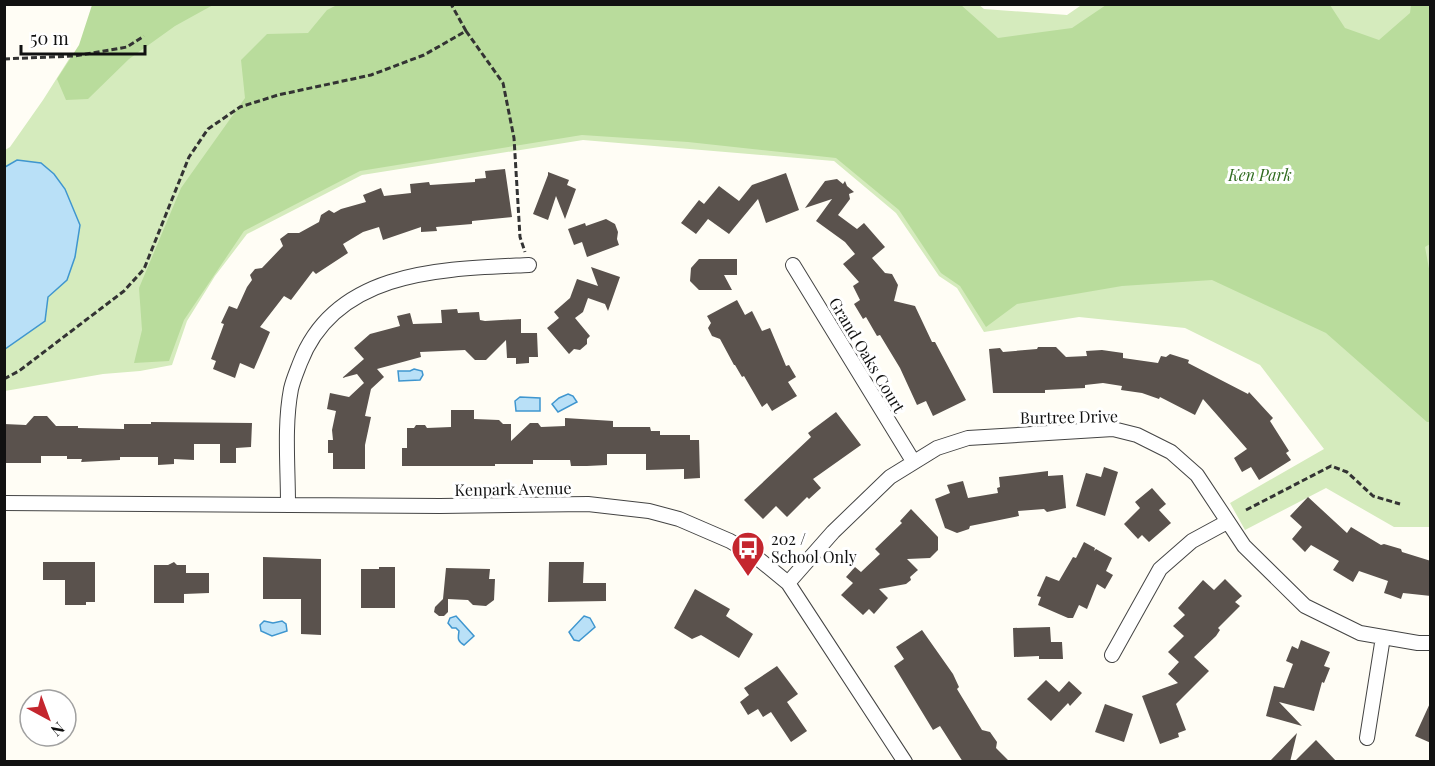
<svg xmlns="http://www.w3.org/2000/svg" width="1435" height="766" font-family="'Playfair Display',serif">
	<rect width="100%" height="100%" fill="#fffdf5"/>
	<path fill="#d5ebbd" d="M978,4l6,5 83,6 16,-11 347,1v522h-36l-68,-39 -81,42 -15,-27 94,-54 -64,-84 -75,-37 -106,-11 -95,15 -27,-44 -18,-12 -43,-63 -62,-52 -251,-21 -221,35 -115,59 -32,42 -28,45 -15,44 -32,6 -37,3 -98,17v-241l5,-3 33,-47 26,-41 72,-54z"/>
	<path fill="#b9dc9c" d="M92,5v-1l121,1 -38,21 -46,33 -41,40 -22,1 -9,-21 22,-34z
		M1330,5l15,23 34,12 31,-27 1,-8h19v239l-5,3 5,27v148h-3l-101,-89 -114,-53 -90,6 -105,18 -31,23 -26,-41 -19,-13 -42,-63 -63,-52 -148,-16 -106,-7 -222,36 -116,60 -60,89 -15,41 -35,2 8,-33 -3,-42 42,-100 64,-90 -4,-38 26,-26 41,-1 19,-23 10,-5h624l37,33 74,-10 34,-23z"/>
	<path fill="#b9e0f7" stroke="#3f96cf" stroke-width="1.5" d="M17,160l24,3 13,11 11,15 15,36 -5,32 -8,23 -19,17 -3,24 -40,28v-182z
		M414,369l8,2 1,4 -3,5 -21,1 -1,-10h12z
		M568,394l5,2 4,6 -19,10 -6,-8 7,-6z
		M520,397l20,1v13h-24l-1,-10z
		M456,616l18,20 -10,9c-7,-4 -6,-7 -5,-14l-3,-3h-4l-4,-5 2,-5z
		M584,616l6,2 5,9 -16,14 -5,-1 -5,-8z
		M264,621l9,2 9,-2 4,3 1,7 -15,5 -11,-5 -1,-6z"/>
	<path fill="#5a524d" d="M505,169l7,48 -40,4v3l-36,3 1,4 -16,1v-5l-38,13 -4,-13 -16,5 -20,12 5,9 -32,21 -3,-3 -22,29 -7,-4 -24,31 10,5 -16,37 -14,-6 -5,15 -22,-9 3,-8 -5,-2 13,-35 -3,-1 8,-17 8,3 10,-22 5,-7 -2,-5 5,-6 7,-1 21,-22 -3,-7 8,-6h11l20,-11 2,-7 8,-5 5,3 7,-4 25,-7 -3,-7 18,-7 3,8 27,-3 -1,-9 19,-2 1,3 45,-3v-3l11,-1 -1,-7z
		M548,172l21,8 -2,5 9,4 -11,30 -9,-23 -8,24 -15,-6 15,-39z
		M786,173l13,37 -33,13 -8,-24 -29,35 -21,-15 -12,15 -15,-11 18,-23 5,4 15,-18 20,15 13,-16z
		M837,179l6,5 2,-3 2,5 7,6 -5,2 1,5 -12,16 19,14 7,-6 21,24 -13,11 13,15 7,1 6,11 -4,16 21,5 17,36h3l31,58 -33,16 -7,-15 -9,4 -17,-37 -20,-33 -3,1 -11,-19 -3,2 -9,-15 6,-4 -7,-14 6,-4 -16,-18 12,-10 -10,-12 -29,-21 16,-22 -27,9 20,-27z
		M606,219l9,5 3,8 -1,7 2,6 -32,12 -5,-15 -8,3 -6,-16 17,-6 1,3z
		M699,259h38v16h-13l8,15h-33l-9,-9 1,-13z
		M591,267l29,10 -12,34 -3,-7 -17,-6 -5,14 -8,6 15,18 -3,3v5l-7,6 -6,-1 -5,5 -22,-26 12,-10 -5,-6 16,-14 7,-19 21,7z
		M737,300l8,15 7,-4 10,20 8,-3 16,38 3,-1 7,12 -8,5 9,14 -25,15 -5,-8 -5,4 -18,-31 -2,1 -7,-12h-1l-14,-26 -8,-3 -4,-8 3,-5 -4,-7z
		M457,309l1,4 21,-1 1,8 5,1 36,-2v14h16l1,24h-9v6l-13,1v-6h-9l-1,-18 -20,20h-11l-10,-10 -45,2 1,5 -44,12 7,8 -13,12 -6,27 6,1 -6,28v24h-32v-16h-5v-13h5l-1,-10 4,-19 -9,-2 3,-16 19,4 15,-14 -7,-9 -15,4 22,-19 -10,-11 16,-14 30,-8 -3,-10 13,-3 3,11 29,-1 -1,-13z
		M1038,347h18l10,10 21,-1 -1,-5 16,-1 21,3v5l35,5 3,-7 5,1 4,-3 19,6 -1,3 60,31 1,-2 24,26 -3,3 19,30 -3,2 5,7 -32,20 -8,-13 -9,5 -8,-14 13,-9 -44,-50 -8,16 -35,-18 -1,2 -17,-6 -21,-3 1,-4 -19,-3 -18,2v3l-40,2v3h-52l-4,-44 11,-1 3,4 34,-3z
		M451,410h23v9l25,1 4,4h8v17l19,-18h8l3,4 24,-1v-8l48,3v6h37l1,4h9v4h30v5h9l1,38 -16,1v-10l-38,1v-16h-39v11l-20,1h-16l-1,-6h-37v4h-38v2h-93v-18h5v-20h7l2,-3h9l2,3 24,-1z
		M836,412l25,33 -48,34 8,9 -12,11 -2,-2 -20,20 -11,-11 -13,13 -19,-19 67,-63 -3,-4z
		M34,416h13l9,10h22v2l46,1v-5h27v-2l101,1 -1,24 -15,1v15h-16v-19h-26v16l-20,-1v5l-16,1v-8h-38v3l-39,2 1,-3h-15v-3h-26v7h-37v-39l22,1z
		M1104,467l14,5 -13,44 -29,-10 10,-33 15,4z
		M1048,471v5l15,-1 3,33 -19,4 -3,-3 -26,2 1,5 -49,10 -1,3 -12,4 -12,-5 -10,-29 15,-6 -3,-8 16,-4 5,17 30,-5 -1,-5 3,-1 -1,-10z
		M1152,488l14,16 -7,6 12,13 -22,19 -7,-7 -4,4 -14,-15 16,-16 -5,-6z
		M1308,497l39,36 4,-6 30,18 3,-1 17,5 1,3 29,9v35l-28,-3 -2,6 -11,-4 -6,-2 4,-12 -29,-10 -6,11 -20,-12 6,-9 -28,-16 -6,7 -13,-13 10,-12 -12,-11z
		M911,509l27,28v13l-8,8 -23,1 11,11 -8,7 1,3 -5,4 -27,5 9,9 -14,16 -5,-5 -6,6 -22,-20 12,-12 -7,-6 9,-10 6,5 19,-18 -5,-5 27,-26 -2,-2z
		M1084,542l11,6 -1,3 2,-2 16,9 -6,13 7,4 -8,14 -8,-5 -10,25 -8,-4 -6,13h-5l-30,-13 3,-8 -4,-1 9,-20 13,5 14,-24 3,1z
		M263,557l58,2v76l-20,-1v-35h-38z
		M43,562h52v40h-9v3h-21v-25h-22z
		M174,562l3,3h9v8h23v20l-25,1v9h-30v-38h14z
		M549,562h35l-1,21h23v18l-58,1z
		M379,567h16v41h-34v-39h18z
		M446,568l44,1 -1,10h6l-1,21 -8,6 -13,-1 -5,-5 -20,-1v13l-4,4h-5l-5,-4 1,-5 8,-8z
		M1225,579l17,17 -7,6 5,4 -22,22 2,2 -4,6 -22,21 15,14 -33,33 10,26 -8,3 1,4 -19,7 -18,-48 36,-13 -10,-9 11,-12 -11,-10 16,-16 -11,-10 12,-11 -7,-7 25,-28 11,10z
		M695,589l35,20 -4,7 27,18 -14,24 -38,-23 -9,4 -18,-11z
		M1050,627l1,15h11l1,17h-24v-3l-25,1 -1,-29z
		M922,630l31,44 6,13 -2,2 25,41 8,2 7,10 -1,6 14,14h-47l-23,-36 -7,4 -39,-64 10,-7 -8,-12z
		M1301,640l29,12 -6,14 6,2 -6,15 -2,-1 -8,29 -35,-9 23,24 -36,-10 8,-30 10,2 9,-24 -7,-3 6,-15 6,3z
		M777,666l21,28 -11,8 20,29 -16,11 -20,-30 -8,5 -5,-8 -10,6 -8,-13 9,-7 -5,-7z
		M1046,680l13,12 10,-11 13,12 -12,13 -2,-3 -17,18 -24,-22z
		M1431,701v42l-16,-7z
		M1105,704l28,10 -9,28 -29,-10z
		M1297,733l-7,29h-21z
		M1316,740l21,22h-43z"/>
	<g fill="none" stroke-linecap="round" stroke-linejoin="round">
		<defs>
			<path id="minor" d="M793,265l120,196
				M4,503l436,3 148,-2 61,7 30,8 51,22 25,15 33,27 117,179
				M288,504c0,-38 -4,-78 3,-115 2,-9 6,-18 9,-26 36,-94 144,-94 229,-98
				M788,583l45,-51 57,-55 47,-29 31,-10 145,-9 24,6 34,17 26,23 47,71 61,60 55,27 58,10h12
				M1112,655l48,-86 32,-28 35,-19
				M1367,738l16,-101"/>
		</defs>
		<use href="#minor" stroke="#444" stroke-width="16"/>
		<path stroke="#333" stroke-width="3" stroke-dasharray="6 3" stroke-linecap="butt" d="M466,31l37,52 11,55 6,99 5,15
			M4,59l71,-3 52,-9 17,-11
			M4,379l15,-8 105,-80 20,-22 45,-112 19,-28 32,-22 38,-12 93,-20 53,-20 42,-24 -15,-27
			M1246,510l85,-44 16,6 26,24 27,8"/>
		<use href="#minor" stroke="#fff" stroke-width="14"/>
	</g>
	<defs>
		<symbol id="bus-pin" viewBox="-11 -11 22 30"><path d="M0 17L-7.5 6A9.5 9.5 0 1 1 7.5 6Z" fill="#c4262e" stroke="#fff"/><path d="M-5-6H5V4H4V6H2V4H-2V6H-4V4H-5ZM-3.5-4V0h7V-4ZM-3.5 1.2v1.5H-2V1.2ZM2 1.2v1.5H3.5V1.2Z" fill="#fff"/></symbol>
	</defs>
	<g fill-rule="evenodd">
		<use href="#bus-pin" x="729" y="529" width="38" height="52"/>
	</g>
	<g text-anchor="middle" stroke-width="6" stroke-linejoin="round" paint-order="stroke">
		<g font-size="16" font-style="italic" fill="#2f6b1f" stroke="#fff">
			<text x="1260" y="181">Ken Park</text>
		</g>
		<g font-size="16" fill="#111" stroke="#fff">
			<text transform="translate(867 355) rotate(59)" y="6">Grand Oaks Court</text>
			<text transform="translate(1069 417) rotate(-1)" y="6">Burtree Drive</text>
			<text transform="translate(513 489) rotate(-1)" y="6">Kenpark Avenue</text>
		</g>
		<g font-size="16" fill="#111" stroke="#fff" text-anchor="start">
			<text x="771" y="545">202 /<tspan x="771" dy="18">School Only</tspan></text>
		</g>
	</g>
	<rect width="1435" height="766" fill="none" stroke="#111111" stroke-width="12"/>
	<g transform="translate(48 718) rotate(139)"><circle r="28" fill="#ffffff" stroke="#a0a0a0" stroke-width="1.5"/>
	<path d="M0-4.5L10 22L0 15L-10 22Z" fill="#c4262e"/>
	<text y="-9" font-size="16" font-weight="bold" text-anchor="middle" fill="#111111">N</text>
	</g>
	<path d="M21 45v9h124v-9" fill="none" stroke="#111111" stroke-width="3"/>
	<text x="30" y="45" font-size="18" fill="#111111" stroke="#ffffff" stroke-width="4.5" paint-order="stroke">50 m</text>
</svg>
